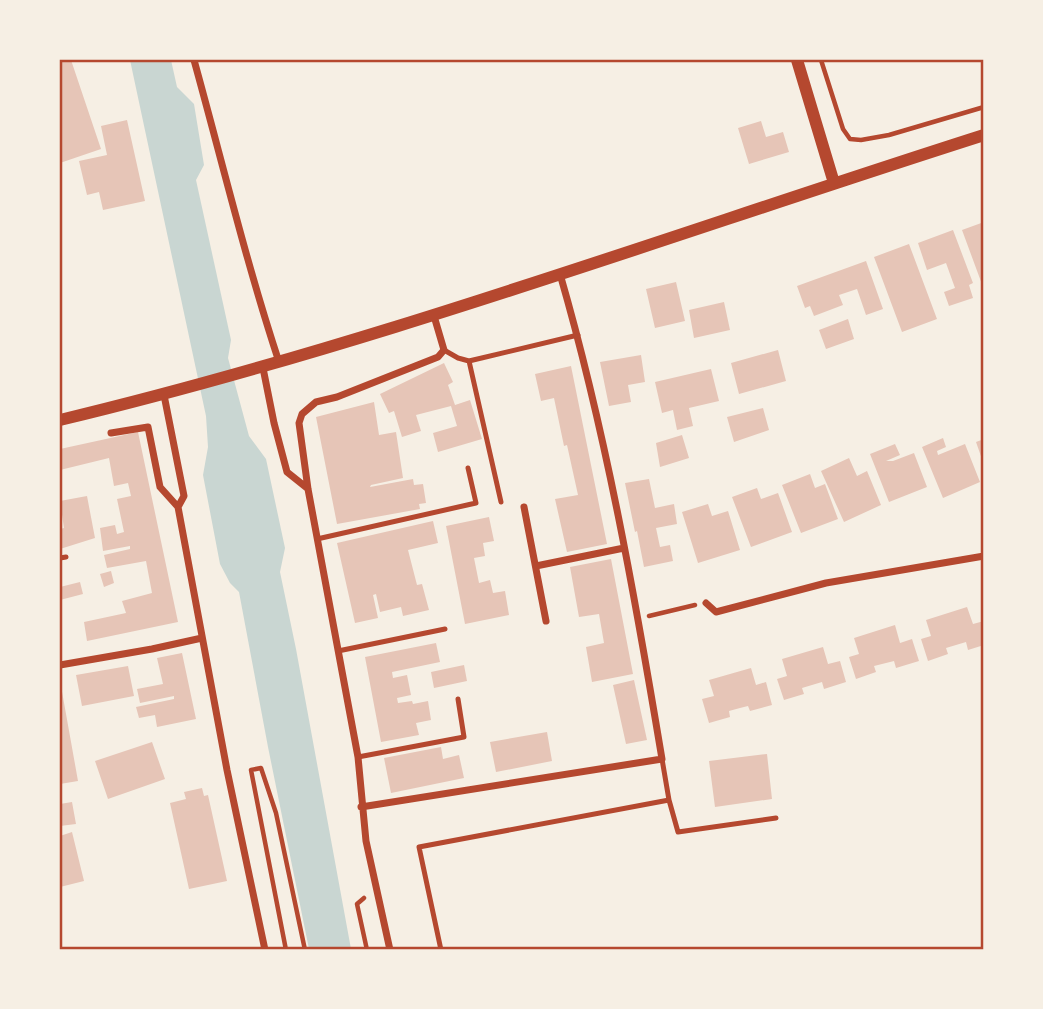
<svg xmlns="http://www.w3.org/2000/svg" width="1043" height="1009" font-family="'Work Sans',sans-serif">
	<rect width="100%" height="100%" fill="#f6efe4"/>
	<path fill="#c9d6d2" d="M130,60h41l6,27 17,17 10,61 -8,15 35,160 -3,18 21,78 17,23 19,89 -5,24 16,77 55,300h-42l-41,-202 -29,-155 -9,-9 -10,-19 -17,-89 5,-28 -2,-31z"/>
	<path fill="#e6c5b7" d="M60,60h11l30,89 -41,14z
		M127,120l18,81 -42,9 -4,-18 -12,3 -8,-34 28,-6 -6,-29z
		M761,121l5,16 17,-5 6,20 -40,12 -11,-36z
		M984,222v64l-1,1 -21,-57z
		M953,230l20,53 -4,2 4,13 -24,8 -5,-14 11,-4 -9,-25 -19,7 -9,-27z
		M909,244l28,75 -35,13 -28,-75z
		M866,261l17,48 -17,6 -9,-26 -18,6 4,10 -29,11 -4,-10 -5,2 -8,-22z
		M676,282l9,39 -30,7 -9,-39z
		M724,302l6,28 -36,8 -5,-28z
		M848,319l6,20 -28,10 -7,-19z
		M778,350l8,31 -47,13 -8,-31z
		M641,355l4,27 -17,3 3,17 -22,4 -9,-44z
		M444,363l9,19 -5,3 7,20 15,-5 12,39 -44,13 -5,-19 24,-7 -6,-20 -35,9 5,16 -19,6 -8,-26 -5,2 -9,-19z
		M571,366l36,178 -40,8 -12,-53 23,-4 -11,-50 -3,1 -10,-48 -13,3 -6,-27z
		M711,369l8,32 -30,7 4,18 -16,4 -4,-20 -11,3 -7,-31z
		M374,402l5,33 17,-3 7,46 -32,7 -1,2 43,-8 1,6 9,-1 3,19 -7,1 1,5 -83,15 -21,-107z
		M763,408l6,22 -35,12 -7,-25z
		M138,432l40,190 -91,19 -3,-19 42,-9 -4,-12 30,-8 -6,-32 -39,7 -3,-13 26,-6v-3l-27,5 -3,-23 15,-3 2,9 7,-2 -7,-33 14,-3 -3,-13 -14,3 -5,-28 -49,12v-21z
		M682,435l7,23 -29,9 -4,-24z
		M943,438l3,9 -9,4 1,4 27,-11 15,38 -37,16 -21,-51z
		M984,439v23h-1l-7,-20z
		M895,444l5,11 -14,6h7l21,-8 13,34 -38,15 -19,-48z
		M849,458l8,18 10,-5 14,34 -37,17 -23,-51z
		M810,474l5,14 10,-4 13,35 -37,14 -19,-48z
		M649,479l6,29 19,-4 3,20 -21,4 4,19 10,-2 3,16 -29,6 -7,-36 -2,1 -10,-49z
		M757,488l4,11 17,-6 14,39 -41,15 -19,-50z
		M87,496l8,42 -35,11v-20l4,-1 -4,-27z
		M708,504l4,12 16,-5 12,39 -42,13 -16,-51z
		M489,517l5,24 -11,2 2,13 -11,2 5,25 11,-3 3,13 12,-2 4,24 -44,9 -19,-98z
		M433,521l5,22 -30,7 9,35 5,-1 7,26 -26,6 -2,-9 -21,5 -4,-18 -3,1 5,23 -23,5 -18,-80z
		M611,559l22,115 -41,8 -6,-35 18,-4 -5,-29 -20,3 -9,-50z
		M111,571l3,12 -10,4 -4,-13z
		M80,582l3,12 -23,6v-13z
		M967,607l6,17 11,-3v24l-16,5 -2,-8 -20,6 2,6 -20,7 -7,-22 10,-3 -5,-16z
		M895,625l5,18 12,-4 7,22 -23,7 -2,-7 -20,5 2,6 -20,7 -7,-22 10,-3 -5,-16z
		M436,643l4,19 -48,10 1,6 14,-3 4,20 -14,3 1,5 14,-2 1,3 15,-3 3,19 -15,3 3,12 -38,7 -16,-85z
		M823,647l5,17 12,-3 6,21 -22,7 -2,-7 -20,6 2,6 -20,6 -7,-21 10,-3 -5,-17z
		M182,653l14,66 -39,8 -2,-12 -16,3 -3,-11 38,-8v-3l-34,7 -3,-14 26,-5 -6,-26z
		M464,665l3,16 -33,7 -3,-16z
		M128,666l6,30 -52,10 -6,-31z
		M751,668l5,17 10,-3 6,23 -22,6 -2,-5 -8,2 -11,3 1,6 -21,6 -7,-24 12,-3 -5,-16z
		M634,680l13,60 -21,4 -13,-59z
		M60,686h1l17,95 -18,3z
		M547,732l5,29 -56,11 -6,-30z
		M152,742l13,37 -57,20 -13,-38z
		M441,747l2,12 16,-4 5,23 -73,15 -7,-35z
		M767,754l5,45 -57,8 -6,-46z
		M202,788l2,8 4,-1 19,86 -38,8 -19,-86 16,-4 -2,-7z
		M72,802l4,22 -16,2v-22z
		M72,832l12,49 -24,6v-51z"/>
	<g fill="none" stroke-linecap="round" stroke-linejoin="round">
		<path stroke="#b5482f" stroke-width="4.5" d="M821,60l22,69 7,10 11,1 28,-5 95,-28
			M649,616l46,-11
			M364,898l-7,6 10,46
			M286,950l-35,-180 10,-2 15,45 29,137"/>
		<path stroke="#b5482f" stroke-width="5" d="M444,350l14,8 11,3 109,-26
			M469,361l32,141
			M317,539l159,-36 -8,-35
			M60,558l6,-1
			M338,651l107,-22
			M358,757l106,-20 -6,-38
			M662,759l7,41 9,32 98,-14
			M441,950l-22,-103 250,-47"/>
		<path stroke="#b5482f" stroke-width="7" d="M194,60c28,101 52,202 85,302
			M263,368l11,55 13,49 20,16
			M164,395l20,101 -6,11
			M111,433l37,-6 12,60 18,20 49,263 38,180
			M524,507l22,114
			M536,566l88,-18
			M706,603l10,9 110,-29 158,-27
			M60,665l92,-16 50,-11
			M361,807l301,-48c-27,-162 -56,-326 -102,-485
			M390,950l-24,-109 -8,-84 -50,-268 -9,-66 3,-9 14,-12 21,-5 101,-40 6,-7 -10,-34"/>
		<path stroke="#b5482f" stroke-width="12" d="M797,60l37,123
			M60,420c313,-75 616,-187 924,-285"/>
	</g>
	<rect width="1043" height="1009" fill="none" stroke="#f6efe4" stroke-width="122"/>
	<rect x="61" y="61" width="921" height="887" fill="none" stroke="#b5482f" stroke-width="2.5"/>
</svg>
